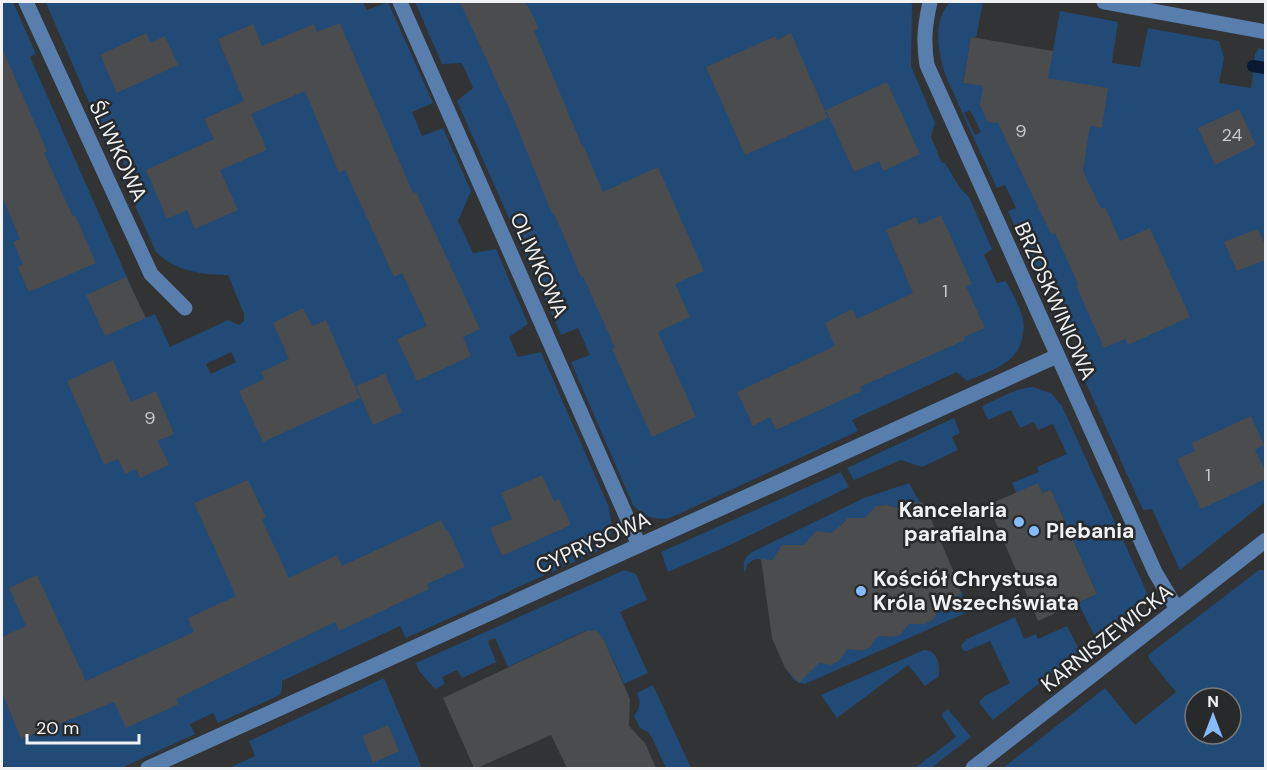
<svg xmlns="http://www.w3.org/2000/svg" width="1267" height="770" font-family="'DM Sans',sans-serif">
	<rect width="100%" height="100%" fill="#313335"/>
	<path fill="#214a77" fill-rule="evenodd" d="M2,2h11l23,52 -6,3 115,261 10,-4 15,33 58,-27 11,5 5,-4v-7l-16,-39c-25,0 -53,-4 -72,-23l-33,-73 7,-3 -10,-21 -7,3 -67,-155 2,-1h315l4,8 21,-8 45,101 -21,9 10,24 21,-8 28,63 -13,30 15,32 23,-4 32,75 -19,13 9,20 23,-5 67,153c3,12 7,30 -3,41 -2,2 -6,4 -9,6l-190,86 -6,-12 -118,55v7l-2,7 -62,28 -5,-10 -23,11 5,10 -74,34h-116l-3,-7 1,-6 -1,-4zM231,352l5,10 -25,12 -5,-10z
		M415,2h496l1,3 -1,61 24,57 -4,14 11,26h3l15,25 9,9 23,52 -8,6 13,28 9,-2c6,12 14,25 17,38 1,5 1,10 0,14 -3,31 -32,37 -56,48l-10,-9 -105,48 6,11 -188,87c-14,3 -28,-2 -37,-13l-62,-143 19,-7 -12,-27 -17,7 -104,-234 16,-13 -11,-25 -20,1z
		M951,2h32l-7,36 -5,-1 -8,45 90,-31 7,-40 58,11 -6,41 28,4 8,-39 71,13 5,17 -5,25 32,5 4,-34 4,-6 6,2v452l-85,68 -28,-61 -9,1 -67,-149 7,-6 -37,-81 -8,3 -30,-66 8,-3 -11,-23 -8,3c-13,-28 -27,-57 -39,-85 -7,-16 -16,-32 -18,-49 -3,-18 -4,-39 11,-52zM970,110l11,22 -6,3 -11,-22z
		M1033,387l18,6 11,13 86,189 -52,43 -18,-35 19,-9 -46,-104 -9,3h-26l-4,-10 27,-11 -2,-5 30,-13 -14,-30 -15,6 -4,-8 -14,6 -9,-18 -23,10 -6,-14c16,-7 33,-18 51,-19z
		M954,418l6,15 -8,4 6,13 -36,17 -21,-7 -47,20 -7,-12z
		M841,472l8,15 -119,58 -62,27 -7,-20z
		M909,483l11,20 -28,8 -2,-5c-9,-3 -16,0 -21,9l3,5h-26l-6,5 -1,4 2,4 -33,9 -30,19 -21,-2 -4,1 -6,5 -2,8c-3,-10 -1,-15 7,-21l112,-54z
		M624,570l12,4 11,26 -27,12 28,61 -24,11 -21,-46 -11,-7h-7l-77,36 -13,-29 -7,3 8,21 -34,16 -5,-8 -15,7 3,7 -10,5 -16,-18 -3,-8z
		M1259,570h7l-1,198h-262l102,-80 30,37 41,-33 -27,-33 -1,-4zM1195,698h36v36h-36z
		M960,589l10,22 -165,73c-11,-1 -14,-8 -20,-17l18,10 8,-6 1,-5 -2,-4c8,0 18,4 25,1l6,-14h12l9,2 8,-4 3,-7 -2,-5c12,0 24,6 33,-5l-1,-9 30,-2 4,-7 -2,-5 20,-9z
		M1015,617l9,22 12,-5 2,5 29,-13 13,25 -87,69 -13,-16v-3l5,-5 25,-13 -20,-42 -23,10h-3l-3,-4 1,-3 5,-5z
		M924,650c14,0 16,15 15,26l-14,10 -17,-21 -71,53 -16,-23z
		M384,678l38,90h-193l26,-12 -6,-15z
		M653,685l38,83h-25l-14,-30 -3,-5 -9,-5 -6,-12c6,-7 7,-15 3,-23z
		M948,709l23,28 -40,31h-16l41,-31 -14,-21 1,-3z"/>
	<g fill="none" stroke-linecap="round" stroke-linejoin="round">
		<path stroke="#071a31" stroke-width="12" d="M1253,66l12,2"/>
	</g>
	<path fill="#4a4c4e" d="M460,2h66l13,27 -5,2 49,117 1,-1 19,45 55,-25 46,104 -29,13 15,33 -32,15 38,85 -44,20 -40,-88 3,-1 -32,-72 -2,1 -27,-64 -2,1 -46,-114h-1z
		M340,23l73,170 3,-1 64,137 -17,8 8,19 -54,25 -20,-42 30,-13 -25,-53 -8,4 -49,-107 -6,3 -34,-82 -54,23 16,36 -47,20 18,40 -43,19 -8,-19 -20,9 -21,-49 68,-31 -10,-20 40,-18 -26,-62 35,-15 9,22 52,-22 3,8z
		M146,33l5,10 14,-7 13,29 -61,28 -17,-38z
		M791,33l37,85 -83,37 -39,-88 70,-31 1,4z
		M971,37l82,14 -5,27 60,10 -6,40 -12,-2 -7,45 18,38 4,-2 15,34 30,-13 40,89 -62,28 -3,-6 -21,9 -28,-62 2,-2 -23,-51 -4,1 -53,-111 -10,-1 -8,-17 3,-19 -20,-3z
		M2,48l45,103 -3,2 29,64 2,-2 21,48 -67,29 -11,-25 5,-3 -10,-22 7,-3 -18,-43z
		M887,82l33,72 -37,17 -4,-10 -25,11 -28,-62z
		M1239,109l17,36 -41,20 -17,-37z
		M941,215l31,69 -6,2 19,42 -21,9 1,3 -105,47 2,4 -86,39 -6,-13 -17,9 -16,-34 98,-46 -10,-23 27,-14 5,10 56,-26 -27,-63 30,-13 3,8z
		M1257,229l9,17v14l-29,11 -13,-29z
		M126,277l20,41 -41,18 -19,-41z
		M303,308l9,18 14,-6 34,78 -97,44 -24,-51 25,-12 -3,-7 28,-13 -16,-36z
		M113,360l18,42 25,-11 18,43 -16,7 11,24 -29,13 -4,-9 -11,5 -7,-15 -14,6 -37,-84z
		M385,374l17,38 -29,13 -17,-39z
		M1251,416l13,29 -9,5 11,22v7l-65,30 -24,-50 18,-8 -3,-8z
		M542,475l12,26 5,-2 12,26 -69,31 -12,-28 22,-9 -11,-26z
		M248,480l18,37 -4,3 27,58 48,-23 5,11 99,-46 5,11 2,-1 17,37 -38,17 2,5 -90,42 -4,-9 -159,77 3,5 -53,24 -12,-26 -93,37 -19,-47v-55l24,-11 -17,-38 28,-13 49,106 108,-49 -6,-14 48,-22 -42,-93z
		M1038,483l4,10 9,-3 46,104 -59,27 -50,-116z
		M922,502l6,10 30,70 3,12 -11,7 -11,4 -4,13 -6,4 -4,2h-16l-9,11 -8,2 -14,-1 -8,11 -7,4 -16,-2 -8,12 -8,4 -12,-2 -20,20 -14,-15 -13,-30 -11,-79 11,1 10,-15h21l13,-14 16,2 16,-15h17l11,-12 10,-1 12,3 12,-5z
		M596,630l7,8 27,61 -1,27 16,17 11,25h-89l-16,-33 -74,33h-3l-31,-70 143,-67z
		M388,725l11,26 -26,12 -11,-27z"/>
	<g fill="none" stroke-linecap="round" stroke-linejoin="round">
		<path stroke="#577ead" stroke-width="15" d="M26,2l125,272 34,34
			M400,2l239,543
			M930,2c-5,23 -7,39 -3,63l228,507 22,37
			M1104,2l162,30
			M148,768l909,-412
			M973,768l293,-228"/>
	</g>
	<g fill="#85bbfb" stroke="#27292b" stroke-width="2">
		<circle cx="1019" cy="522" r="6"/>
		<circle cx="1034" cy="531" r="6"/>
		<circle cx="861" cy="591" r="6"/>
	</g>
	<g text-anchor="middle" stroke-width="5" stroke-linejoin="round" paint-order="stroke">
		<g font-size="18" fill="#c6c8c9">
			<text x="1021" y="137">9</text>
			<text x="1232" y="141">24</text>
			<text x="945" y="297">1</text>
			<text x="150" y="424">9</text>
			<text x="1208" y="481">1</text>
		</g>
		<g font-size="21" fill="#eff1f2" stroke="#27292b">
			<text transform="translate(118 151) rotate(65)" y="7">ŚLIWKOWA</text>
			<text transform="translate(539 265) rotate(66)" y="7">OLIWKOWA</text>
			<text transform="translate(1055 301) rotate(66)" y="7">BRZOSKWINIOWA</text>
			<text transform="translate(593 543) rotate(-24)" y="7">CYPRYSOWA</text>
			<text transform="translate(1107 638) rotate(-38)" y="7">KARNISZEWICKA</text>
		</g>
		<g font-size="21" font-weight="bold" fill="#eff1f2" stroke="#27292b" text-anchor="start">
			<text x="1007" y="517" text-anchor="end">Kancelaria<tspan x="1007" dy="24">parafialna</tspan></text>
			<text x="1046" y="538">Plebania</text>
			<text x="873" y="586">Kościół Chrystusa<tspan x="873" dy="24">Króla Wszechświata</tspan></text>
		</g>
	</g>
	<rect width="1267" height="770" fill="none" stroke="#eff1f2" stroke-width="6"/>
	<g transform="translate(1213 716)"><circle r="28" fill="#27292b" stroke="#77797b" stroke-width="1.5"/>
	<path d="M0-4.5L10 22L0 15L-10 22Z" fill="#85bbfb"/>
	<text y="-9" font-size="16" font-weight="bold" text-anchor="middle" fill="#eff1f2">N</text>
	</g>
	<path d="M27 734v9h112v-9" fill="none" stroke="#eff1f2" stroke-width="3"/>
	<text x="36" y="734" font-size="18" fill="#eff1f2" stroke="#27292b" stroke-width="4.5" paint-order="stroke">20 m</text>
</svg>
